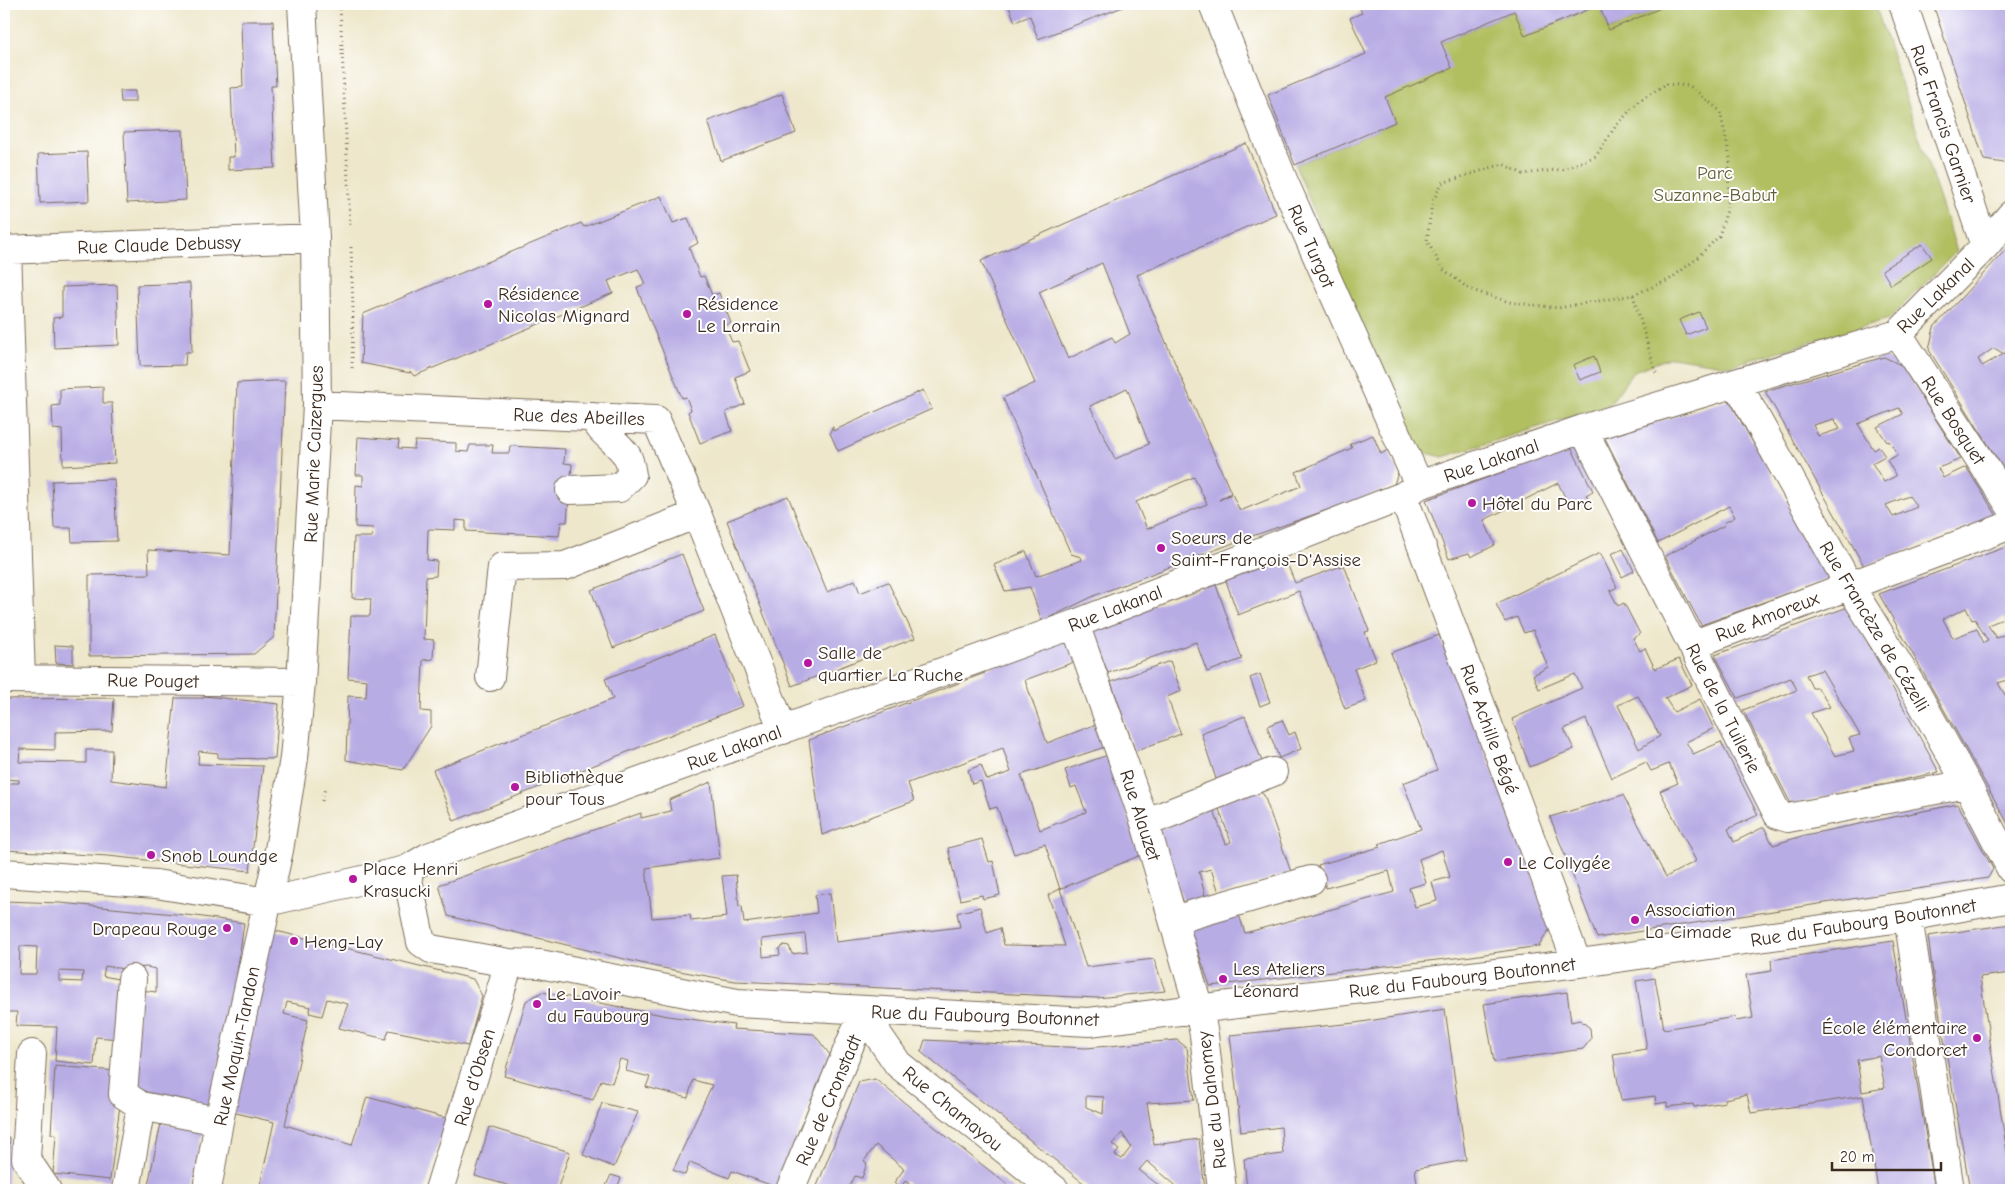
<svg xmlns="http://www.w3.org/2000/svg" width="2015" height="1194" font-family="'Comic Neue',sans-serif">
	<rect width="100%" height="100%" fill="#fff"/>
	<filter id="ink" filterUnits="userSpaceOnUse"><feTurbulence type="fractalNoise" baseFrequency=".02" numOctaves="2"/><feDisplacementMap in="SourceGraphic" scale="10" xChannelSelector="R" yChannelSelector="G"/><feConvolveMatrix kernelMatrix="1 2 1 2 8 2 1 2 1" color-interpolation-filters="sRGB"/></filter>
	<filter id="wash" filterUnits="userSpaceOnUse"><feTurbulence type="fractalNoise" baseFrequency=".0096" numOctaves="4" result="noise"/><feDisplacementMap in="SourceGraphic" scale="20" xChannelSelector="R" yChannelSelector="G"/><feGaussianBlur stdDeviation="1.12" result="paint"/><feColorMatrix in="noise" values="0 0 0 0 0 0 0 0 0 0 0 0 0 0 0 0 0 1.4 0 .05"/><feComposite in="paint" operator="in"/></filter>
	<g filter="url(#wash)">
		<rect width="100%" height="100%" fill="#eee7cb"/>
		<path fill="#b1bf61" stroke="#767440" d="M1670,4h205l82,247 -68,68 -160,47 -57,-9 -38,14 -25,34 -166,52 -29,-7 -119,-285 100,-43 -10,-25 56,-55 73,-31 11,25 74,-31 10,25z"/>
		<g id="blocks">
			<path fill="#b8ace4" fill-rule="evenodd" d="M1008,4h123l-93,35 -8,-23 -15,6z
				M1358,4h312l-61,26 -10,-25 -74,31 -11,-25 -73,31 11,26 -67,29 10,25 -100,43 -27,-70 98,-41 -16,-36 12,-5z
				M1933,4h78v160l-27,-4z
				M241,21h32l3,65h-5l4,82 -47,2v-13h6l-3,-69 12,-1z
				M120,91h15v11h-14z
				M782,94l14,39 -75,28 -13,-40z
				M183,130l3,70 -59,3 -3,-71z
				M1246,143l30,71 -139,61 94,218 -12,7 13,-6 8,17 61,-25 -5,-14 56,-24 -2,-4 23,-9 8,19 7,-4 10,23 -5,14 -149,52 -148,56 -54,26 -12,-34 -25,4 -11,-26 32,-14 10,25 46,-16 -1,-3 -10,-3 -68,-156 32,-15 -54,-122zM1102,263l28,71 -15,9 -3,-6 -44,22 -29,-67zM1127,388l22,56 -34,15 -25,-53zM1194,477l13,27 -60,25 -11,-27z
				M4,147h3l1,28h-4z
				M87,152l2,49 -49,2 -2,-49z
				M661,196l12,27 15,-5 10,25 -9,5 11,29 4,-1 8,19 7,-2 12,30 -6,3 7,16 6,-1 12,30 -15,6 10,27 -19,8 6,19 -32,12 -12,-31 3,-2 -5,-13 -4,1 -42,-102 -3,-9 8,-3 -7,-15 -30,12 5,12 -199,83 -4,-5v2l-49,-10 2,-49 218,-91 3,4z
				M1922,244l10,14 -41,27 -9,-15z
				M2011,244v88l-4,4 4,3v5l-7,10 -10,-6 -16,11 4,7 22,-12 7,6v121l-82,-131 5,-23z
				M190,283l2,69h-6l-1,13 -45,1 -3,-81z
				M117,285l2,60 -65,3 -1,-30 9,-1v-30z
				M1699,312l7,15 -20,8 -7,-15z
				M1594,356l6,16 -20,8 -7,-15z
				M1884,357l17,8 60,94 -23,9 5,10 23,-11 31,49 -133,50 -99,-175zM1899,408l4,6 -26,13 10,15 2,-1 9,14 -11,5 9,16 -12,6 -12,-19 13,-7 -6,-9 -5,3 -16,-26zM1834,419l6,10 -22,7 -5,-11zM1909,496l8,11 -24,10 -7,-12z
				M275,381h10l-11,256 -20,17 -165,2v-81l60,-1 -1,-24 82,5 7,-172z
				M103,387v16h9l3,60 -52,3 -1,-36 -9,-1 -1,-23 8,-1v-16z
				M923,390l9,19 -94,42 -8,-18 2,-6h1v4z
				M1729,400l101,178 -129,47 -36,-69 60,-31 -1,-2 11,-6 -6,-11 -71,37 -53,-105z
				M358,437l41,3 -1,8 16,1 1,-8 41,2v8l12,1 2,-7h23l-1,8h17l1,-7 55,3 -1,14 8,1 -5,58h-6l-2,14 -93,-5v-10l-11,-1v10l-25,-1 -2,1 -1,30 10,1 -1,15 -10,1 -2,62 10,1 -1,19 -10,1 -2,51 10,1v14l-28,44 -57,-10 2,-64 18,1 1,-17 -19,-2 3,-62h19l1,-17 -19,-1 2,-61h18l1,-9 -18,-1 1,-42 7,1v-11h-7z
				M1571,447l22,44 -7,4 2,4 -18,8 -12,-24 -74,37 11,25 -24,12 -2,-4 -20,6 -23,-59z
				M114,479l3,62 -45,1 -1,-14h-17l-2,-47z
				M788,496l39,96 28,-12 5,13 28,-11 27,56 -123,48 -65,-165z
				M2011,545v84l-6,-11 -17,7 8,13 15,-6v47l-13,4 7,12 6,-3v137l-132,-235zM1966,608l6,12 3,-1 13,22 -4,2 -7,-14 -24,9 -10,-19z
				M1623,549l11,22 -12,6 -11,-23z
				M1600,553l17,34 -7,4 8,15 6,-3 16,31 -7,4 7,13 5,-3 10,21 24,-10 13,26 -27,13 9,14 26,-13 12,26 2,3 -28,14 7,12 28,-12 37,73 -30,14 6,13 30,-15 9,18 32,-10 153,-31 35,65 -5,9 -391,60 -47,-121 73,-22 43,82 30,-16 -36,-70 18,-8 -9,-19 -18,7 -5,-9 -34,16 -26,-59 -22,10 10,20 -44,18 -18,-48 70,-31 -7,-14 -36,15 -6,-14 15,-8 -15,-37 -9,3 -7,-16 -12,5 -9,-18zM1638,696l22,40 -21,13 -21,-44z
				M682,554l22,57 -91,37 -22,-58z
				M1284,556l11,27 49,-18 25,66 -4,1 11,28 -22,9 12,32 -21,8 -46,-118 -61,24 -13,-37z
				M1215,582l27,77 -35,13 -11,-30 -88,31 -17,-44z
				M1848,607l91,165 -148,32 -48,-94 54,-20 -6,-12 -53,20 -23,-43zM1822,670l38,65 -11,3 5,13 -19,5 -24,-43 19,-6 -12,-19h-6l-6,-13z
				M715,635l28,71 -289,115 -21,-51 180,-71 -8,-20z
				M1439,635l114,289 -14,22 -67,10 -262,30 -21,-61 49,-13 7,21 149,-41 -5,-21 -63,17 -8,-23 62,-18 -1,-3 42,-15 -18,-46 34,-13 -46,-117zM1442,850l8,27 -18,5 5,19 -22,6 -6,-19 17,-5 -7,-24z
				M1069,637l8,24 -52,19 22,63 55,-21 9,23 -90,30 19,55 46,-18 -10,-26 -5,2 -6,-18 43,-15 33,100 -81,34 -15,-45 -31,10 -17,-47 -7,2 -9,-28 -9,3 -4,-14 13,-5 6,15 24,-8 -8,-24 -95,35 6,18 -92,34 -13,-95 168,-64 8,-3 -1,-3z
				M55,645l18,1v18l-17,-1z
				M1170,661l11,30 -14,6 14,37 -46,17 -24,-69z
				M1260,674l10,28 -10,4 -10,-28z
				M204,696l75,8 -4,55 -57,-1v-5l-19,-2 -1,13 65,2 -13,105 -142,-15 -104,-6v-61l7,-6h8v-3l-15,-1v-80l110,-1 -2,33 -57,1v18l-35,-1 -1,13 67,1v-13h26l-1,30 55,7 9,-89h29z
				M1245,716l18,48 -46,18 -16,-49z
				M1282,720l7,15 6,-3 6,17 -22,9 -12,-32z
				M711,782l9,76 -74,10 6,50 38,-3 1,6 36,-4 -5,-41 14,-1 3,31h3l2,17 73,-10 -2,-18 15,-2 6,49 124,-15 -3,-14 23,-6 7,26 13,-5 4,17 61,1 -17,-51 12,-6 26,78 68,-8 11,32 -68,7 -362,-17 -78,-14 -209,-51 -9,-31 202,-72v5l30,-7 -2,-11zM805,934l2,18 -15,2 -3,-8 -5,-1 -5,4 1,6 -17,2 -1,-18z
				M1256,789l8,6 27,77 -71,23 -9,-26 -12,3 7,27 -22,5 -25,-74 53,-24 14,38 5,-2 -14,-38z
				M982,839l7,23 4,-1 7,34 -17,4 -1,-4 -22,5 -12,-52z
				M4,901l56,2 136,13 48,7 -9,65 -25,117 -79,-16 10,-99 15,2v-23l-10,-2 -22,2 -19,-3 -2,10 20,4 -4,59 -23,-2 -2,28 -39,-4 2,-34 -41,-1 1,-14h-13zM20,946l17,1 -1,27h-17zM59,971l24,1 -1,10 -23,-1z
				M2011,924v49l-31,4 31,202v11h-41l-36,-208 -6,-46z
				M272,930l201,49 9,17 -14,50 -79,-16 -3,9 -47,-11 9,-24 -21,-5 -5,17 -13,-3 2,-6 -24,-5 -3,12 24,6 -23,105 67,20 15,-48 79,21 -21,72h-166l15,-68 -42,-10z
				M1893,941l42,249h-57l-15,-94 -112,17 -4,-19 -22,5v3l-31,5 -1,-3 -26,3v-5l-11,2 -1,-8 -34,4 -8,-46 34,-5 -11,-68 19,-3 9,51 71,-12 1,4 17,-3 -7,-43 26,-4 -1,-11zM1879,1056l6,32 -23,4 -5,-32z
				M542,992l126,24 66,9 -1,4 81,5 16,21 -54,132 -44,-16 -3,7 -39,-16 -5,13 -12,-5 39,-85 -19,-5 -5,18 -42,-11 4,-10 -24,-6 2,-10 -8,-2 -8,24 -11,-3 -8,20 -89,-24 22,-75z
				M1567,992l4,30 9,-2 10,8 1,11 -8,10 -89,13 -10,-58z
				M1445,1009l21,151 -51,9 3,21h-171l-3,-31 39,-5 -2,-27 -40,5 -11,-97 125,-12z
				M925,1040l161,8 91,-8 10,8 7,52 -47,3 7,42 45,-6 6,51h-24l-34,-29 -8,9 26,20h-73l-171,-138zM1086,1096l18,1 -1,17 -17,-7zM1122,1133l9,14 -9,12 -7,-4 4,-5 -7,-6z
				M55,1066l62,5 -3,33 6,1 -10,75 -57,-6 3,-39 -5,-1z
				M875,1079l86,69 53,42h-96l-13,-9 -5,8 -6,-6 10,-14 -28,-24 -12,16 3,2 -5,15 -7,-2 -7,14h-21l-10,-4 42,-104z
				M602,1103l36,9 -24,55 -31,-12z
				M161,1123l42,9 -11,58h-45z
				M489,1127l81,25 -13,38h-32l-50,-14z
				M4,1138h6l-4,52h-2z
				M611,1175l10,3 -5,12h-12z"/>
		</g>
	</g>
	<g filter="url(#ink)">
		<use href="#blocks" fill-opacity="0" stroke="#7a6c5b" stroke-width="1"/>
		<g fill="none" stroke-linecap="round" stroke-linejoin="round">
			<defs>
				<path id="minor" d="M1213,4l71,178 135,303
					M1903,4l82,242
					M7,249l14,430
					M4,250l311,-12
					M1898,334l113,173
					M1740,383l4,13 105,189 69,111 49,88 44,85
					M317,405l339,15 41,94 86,216
					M1583,429l195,386 10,3 179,-34
					M570,490l49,-2 13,-13c-1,-6 -2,-14 -5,-19 -10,-15 -27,-23 -34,-39
					M1403,496l174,467
					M1075,624l70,199 54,186 5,26 18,155
					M1692,645l319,-120
					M490,677l12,-110 63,-1 132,-52
					M4,679l297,3
					M1145,823l128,-51
					M406,870l15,72 10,7 78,14 31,1 197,39 352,19 506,-61 313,-44 103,-19
					M4,873l152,11 111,18 139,-32 22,-13 647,-233 328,-128 16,-11 164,-56 315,-95 87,-88 26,-31
					M1908,917l42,273
					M1174,920l137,-40
					M132,979l-9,115 18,12 78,15
					M870,1011l8,24 20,29 157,126
					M32,1054l-6,105 21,31
					M126,1190l15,-84
					M207,1190l12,-69 60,-271 15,-92 7,-76 16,-277 -2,-167 -13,-234
					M439,1190l70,-227
					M790,1190l65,-158 15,-21"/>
			</defs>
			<use href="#minor" stroke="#7a6c5b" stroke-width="30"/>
			<path stroke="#7a6c5b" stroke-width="3" stroke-dasharray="1 4" stroke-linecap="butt" d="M340,4l10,221
				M1666,84l24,2 30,25 10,47 -3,52 -8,26 -24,24 -26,20 -36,15 -75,13 -49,-6 -40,-13 -26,-20 -16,-28 5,-38 10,-20 61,-19 20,10 41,-5 32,-13 19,-29 23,-25z
				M351,247l2,63 -1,60
				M1633,295l23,78
				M322,801l3,-13"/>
			<use href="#minor" stroke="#fff" stroke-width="28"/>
		</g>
	</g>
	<g fill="#b5179e" stroke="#fff" stroke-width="2">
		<circle cx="488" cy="304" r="5"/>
		<circle cx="687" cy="314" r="5"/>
		<circle cx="1472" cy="503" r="5"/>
		<circle cx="1161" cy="548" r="5"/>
		<circle cx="808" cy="663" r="5"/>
		<circle cx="515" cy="787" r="5"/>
		<circle cx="151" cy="855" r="5"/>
		<circle cx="1508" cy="862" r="5"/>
		<circle cx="353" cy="879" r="5"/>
		<circle cx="1635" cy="920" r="5"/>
		<circle cx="227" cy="928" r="5"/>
		<circle cx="294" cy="941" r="5"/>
		<circle cx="1223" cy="979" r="5"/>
		<circle cx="537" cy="1004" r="5"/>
		<circle cx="1977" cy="1038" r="5"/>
	</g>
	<g text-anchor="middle" stroke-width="4" stroke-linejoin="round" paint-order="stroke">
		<g font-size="19" fill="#3b2a1e" stroke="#fff">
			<text transform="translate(1944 124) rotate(71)" y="7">Rue Francis Garnier</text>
			<text transform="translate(159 244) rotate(-2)" y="7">Rue Claude Debussy</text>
			<text transform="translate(1312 246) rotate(66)" y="7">Rue Turgot</text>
			<text transform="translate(1935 295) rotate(-44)" y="7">Rue Lakanal</text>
			<text transform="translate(579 416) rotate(2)" y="7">Rue des Abeilles</text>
			<text transform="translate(1954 420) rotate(57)" y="7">Rue Bosquet</text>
			<text transform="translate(313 454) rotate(-88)" y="7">Rue Marie Caizergues</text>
			<text transform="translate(1491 460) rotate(-19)" y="7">Rue Lakanal</text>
			<text transform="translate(1115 608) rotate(-21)" y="7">Rue Lakanal</text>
			<text transform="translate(1767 616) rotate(-21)" y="7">Rue Amoreux</text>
			<text transform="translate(1875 626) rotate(59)" y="7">Rue Francèze de Cézelli</text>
			<text transform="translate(153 680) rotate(1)" y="7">Rue Pouget</text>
			<text transform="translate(1724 708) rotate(63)" y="7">Rue de la Tuilerie</text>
			<text transform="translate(1490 729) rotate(70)" y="7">Rue Achille Bégé</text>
			<text transform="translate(734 747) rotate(-20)" y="7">Rue Lakanal</text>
			<text transform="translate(1141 815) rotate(72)" y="7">Rue Alauzet</text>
			<text transform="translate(1863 922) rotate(-9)" y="7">Rue du Faubourg Boutonnet</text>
			<text transform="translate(1462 977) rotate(-7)" y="7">Rue du Faubourg Boutonnet</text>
			<text transform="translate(985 1015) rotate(2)" y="7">Rue du Faubourg Boutonnet</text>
			<text transform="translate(236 1046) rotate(-78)" y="7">Rue Moquin-Tandon</text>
			<text transform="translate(474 1077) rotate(-73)" y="7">Rue d'Obsen</text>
			<text transform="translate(828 1100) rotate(-67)" y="7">Rue de Cronstadt</text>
			<text transform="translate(1211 1100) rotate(-97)" y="7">Rue du Dahomey</text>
			<text transform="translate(953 1108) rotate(39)" y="7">Rue Chamayou</text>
		</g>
		<g font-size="19" fill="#645e35" stroke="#fff">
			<text x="1715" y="179">Parc<tspan x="1715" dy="22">Suzanne-Babut</tspan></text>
		</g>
		<g font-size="19" fill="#3b2a1e" stroke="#fff" text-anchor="start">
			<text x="498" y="300">Résidence<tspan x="498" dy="22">Nicolas Mignard</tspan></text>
			<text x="697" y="310">Résidence<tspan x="697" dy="22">Le Lorrain</tspan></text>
			<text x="1482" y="510">Hôtel du Parc</text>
			<text x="1171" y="544">Soeurs de<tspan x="1171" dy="22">Saint-François-D'Assise</tspan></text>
			<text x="818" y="659">Salle de<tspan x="818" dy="22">quartier La Ruche</tspan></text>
			<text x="525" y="783">Bibliothèque<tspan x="525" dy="22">pour Tous</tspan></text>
			<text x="161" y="862">Snob Loundge</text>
			<text x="1518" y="869">Le Collygée</text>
			<text x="363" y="875">Place Henri<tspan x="363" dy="22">Krasucki</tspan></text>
			<text x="1645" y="916">Association<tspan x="1645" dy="22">La Cimade</tspan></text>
			<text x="217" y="935" text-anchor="end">Drapeau Rouge</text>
			<text x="304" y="948">Heng-Lay</text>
			<text x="1233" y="975">Les Ateliers<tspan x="1233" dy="22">Léonard</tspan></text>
			<text x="547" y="1000">Le Lavoir<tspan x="547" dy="22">du Faubourg</tspan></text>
			<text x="1967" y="1034" text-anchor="end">École élémentaire<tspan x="1967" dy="22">Condorcet</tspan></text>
		</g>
	</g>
	<rect width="2015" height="1194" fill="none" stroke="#fff" stroke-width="20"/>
	<path d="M1832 1162v8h109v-8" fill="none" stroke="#3b2a1e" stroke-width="2.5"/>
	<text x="1840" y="1162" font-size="15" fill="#3b2a1e" stroke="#ffffff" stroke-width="4" paint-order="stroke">20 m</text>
</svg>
